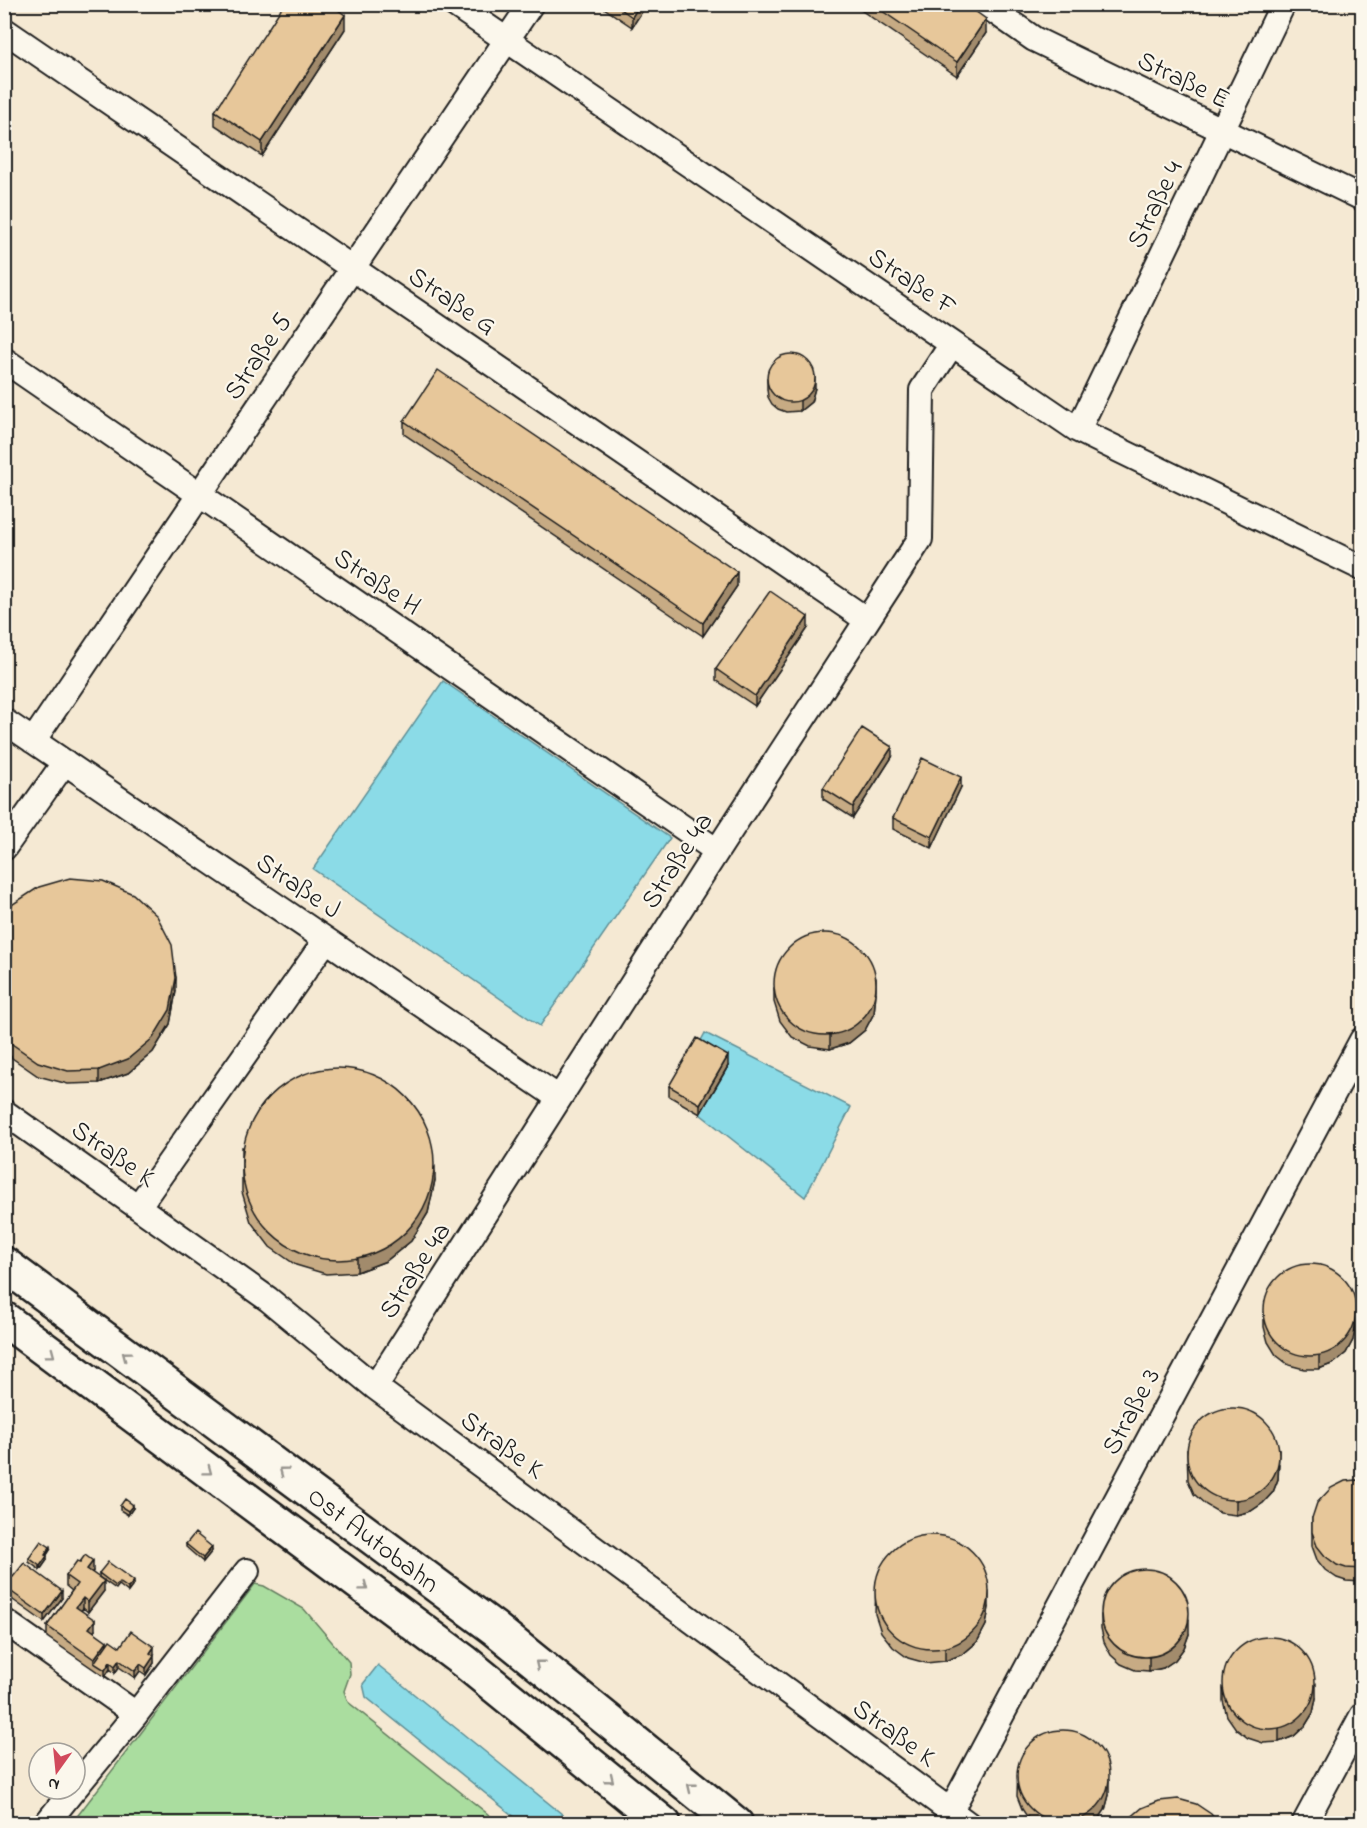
<svg xmlns="http://www.w3.org/2000/svg" width="1367" height="1828" font-family="'Indie Flower',sans-serif">
	<rect width="100%" height="100%" fill="#f5e9d3"/>
	<filter id="ink" filterUnits="userSpaceOnUse"><feTurbulence type="fractalNoise" baseFrequency=".0167" numOctaves="2"/><feDisplacementMap in="SourceGraphic" scale="12" xChannelSelector="R" yChannelSelector="G"/><feConvolveMatrix kernelMatrix="1 2 1 2 8 2 1 2 1" color-interpolation-filters="sRGB"/></filter>
	<g filter="url(#ink)">
		<path fill="#aadd9f" stroke="#637c5e" stroke-width="1.5" d="M255,1584l9,2 40,23 45,53 1,12 -6,17 4,11 151,121h-427z"/>
		<path fill="#8bdbe7" stroke="#5f8f96" stroke-width="1.5" d="M443,681l227,157 -130,188 -227,-157z
			M705,1033l146,74 -46,90 -105,-83 28,-47 -31,-19z
			M378,1665l195,158h-51l-156,-126 -3,-13z"/>
		<g fill="none" stroke-linecap="round" stroke-linejoin="round">
			<defs>
				<path id="minor" d="M454,4l624,426 284,138
					M984,4l50,35 328,159
					M4,30l863,590
					M4,360l713,491
					M1078,430l205,-426
					M4,721l555,377
					M33,741l498,-737
					M4,848l61,-86
					M4,1112l264,187 107,88 593,437
					M138,1207l188,-267
					M375,1387l342,-536 203,-312 2,-149 30,-46
					M4,1621l132,93
					M75,1788l61,-74 111,-143
					M951,1810l411,-770
					M46,1824l28,-35
					M1304,1824l58,-108"/>
				<path id="highway" d="M4,1264l490,364 242,196
					M4,1319l461,343 199,162"/>
			</defs>
			<use href="#minor" stroke="#1c1c1c" stroke-width="28"/>
			<use href="#highway" stroke="#1c1c1c" stroke-width="38"/>
			<use href="#minor" stroke="#fbf7ec" stroke-width="24"/>
			<use href="#highway" stroke="#fbf7ec" stroke-width="33"/>
		</g>
		<path fill="#c7ab84" stroke="#1c1c1c" stroke-width="1.5" d="M598,4h49l-15,23z
			M852,4h113l21,29 -29,43z
			M345,29l-83,127 -47,-31v-14z
			M1362,246v18l-1,-1v-13z
			M767,378l48,10 -4,14 -11,9 -14,1 -8,-3 -6,-5 -4,-7 -1,-8z
			M404,421l333,165 -34,50 -299,-202z
			M808,628l-53,78 -39,-26v-11z
			M892,757l-39,61 -30,-19v-11z
			M961,787l-29,61 -39,-19v-11z
			M4,915l172,76 -6,33 -17,28 -25,21 -29,10 -31,1 -30,-8 -26,-18 -8,-10z
			M774,988l102,5 -2,20 -9,17 -16,13 -19,6 -20,-3 -18,-9 -12,-16 -6,-19z
			M728,1066l-28,48 -31,-18v-10z
			M242,1147l193,33 -7,33 -17,28 -25,20 -29,11 -31,2 -30,-9 -26,-18 -19,-25 -9,-30z
			M1264,1313l92,13 -3,14 -7,13 -12,10 -15,6h-15l-15,-4 -13,-10 -8,-13 -4,-15z
			M1187,1450l92,14 -1,15 -5,13 -10,11 -12,8 -15,4 -16,-2 -14,-8 -12,-11 -6,-14z
			M1362,1481v101l-16,-1 -9,-3 -12,-8 -8,-10 -5,-14v-28z
			M120,1506l13,2 -5,7 -8,-5z
			M186,1544l26,7 -9,11 -17,-15z
			M50,1550l-4,6 1,4 -7,10 -11,-8v-4z
			M80,1562l13,9 -1,1 12,19 -16,21 -5,-4 -2,3 14,19 -1,2 13,13 47,9 -1,1 1,8 -8,12 -6,-4 -5,7 -16,-11 -4,6 -5,-4 -5,8 -58,-40v-11l25,-35 -6,-5v-10z
			M4,1571l9,6 49,21 -18,24 -38,-27 -2,1z
			M99,1573l35,11 -6,8 -9,-7 -3,4 -17,-12z
			M876,1582l113,25 -3,18 -9,17 -14,12 -18,7 -19,2 -18,-5 -15,-11 -12,-15 -6,-18z
			M1101,1615l88,19 -5,14 -9,12 -12,8 -14,3 -14,-1 -14,-6 -10,-9 -7,-13 -3,-14z
			M1223,1688l93,10 -3,15 -8,13 -11,10 -15,6 -16,1 -15,-5 -12,-9 -9,-13 -4,-15z
			M1018,1767l91,28 -4,15 -10,14h-62l-3,-3 -8,-12 -5,-13z"/>
		<path fill="#a28b6c" stroke="#1c1c1c" stroke-width="1.5" d="M640,4h7l-15,23v-10z
			M345,15v14l-83,127v-14z
			M986,19v14l-29,43v-14z
			M815,377v11l-4,14 -11,9v-10z
			M737,572v14l-34,50v-13z
			M808,617v11l-53,78v-10z
			M892,747v10l-39,61v-11z
			M961,777v10l-29,61v-11z
			M176,978v13l-6,33 -17,28 -25,21 -29,10v-13z
			M876,979v14l-2,20 -9,17 -16,13 -19,6v-14z
			M728,1056v10l-28,48v-10z
			M435,1167v13l-7,33 -17,28 -25,20 -29,11v-13z
			M1356,1312v14l-3,14 -7,13 -12,10 -15,6v-14z
			M1279,1450l-1,29 -5,13 -10,11 -12,8 -15,4v-14z
			M133,1505v3l-5,7v-4z
			M50,1547v3l-5,8v-3z
			M212,1547v4l-9,11v-4z
			M47,1556v4l-7,10v-4z
			M93,1561v10l-6,9v-11z
			M104,1581v10l-16,21v-10z
			M134,1581v3l-6,8v-4z
			M62,1591v7l-18,24v-7z
			M989,1593v14l-3,18 -9,17 -14,12 -18,7v-14z
			M83,1598v10l-7,10v-11z
			M95,1620v10l-6,9v-11z
			M1189,1620v14l-5,14 -9,12 -12,8 -14,3v-14z
			M107,1641v11l-13,11v-4z
			M154,1647v7l-4,6v-7z
			M154,1656v7l-8,12v-7z
			M119,1660v7l-4,6v-7z
			M110,1662v7l-5,8v-7z
			M140,1664v7l-5,7v-7z
			M9,1668v10l-5,9v-11z
			M1316,1684v14l-3,15 -8,13 -11,10 -15,6v-14z
			M1109,1781v14l-4,15 -9,13 -26,1v-3z"/>
		<path fill="#e7c79a" stroke="#1c1c1c" stroke-width="1.5" d="M284,4h46l15,11 -83,127 -47,-31z
			M614,4h26l-8,13z
			M872,4h93l21,15 -29,43z
			M767 378a24 24 0 1 1 48 0a24 24 0 1 1-48 0Z
			M438,370l299,202 -34,51 -299,-202z
			M770,591l38,26 -53,79 -39,-27z
			M862,728l30,19 -39,60 -30,-19z
			M922,758l39,19 -29,60 -39,-19z
			M70,878l33,3 30,13 24,22 15,29 4,33 -6,32 -17,28 -25,21 -29,11 -31,1 -30,-9 -26,-18 -8,-10v-119l9,-11 26,-17z
			M774 984a51 51 0 1 1 102 0a51 51 0 1 1-102 0Z
			M697,1038l31,18 -28,48 -31,-18z
			M242 1164a96 96 0 1 1 192 0a96 96 0 1 1-192 0Z
			M1264 1310a46 46 0 1 1 92 0a46 46 0 1 1-92 0Z
			M1187 1454a46 46 0 1 1 92 0a46 46 0 1 1-92 0Z
			M1356,1480l6,1v88l-16,-1 -9,-3 -12,-9 -8,-10 -5,-14v-14l5,-15 14,-15 14,-7z
			M125,1499l8,6 -5,6 -8,-5z
			M195,1533l17,14 -9,11 -17,-14z
			M875 1592a57 57 0 1 1 114 0a57 57 0 1 1-114 0Z
			M41,1541l9,6 -5,8 2,1 -7,10 -11,-8z
			M85,1555l8,6 -6,8 17,12 -16,21 -5,-4 -7,9 19,13 -6,8 18,13 -13,18 -47,-33 30,-42 -11,-8 11,-15 3,1z
			M108,1562l26,19 -6,7 -9,-6 -3,4 -17,-13z
			M24,1563l38,28 -18,24 -38,-27 -2,1v-18l9,6z
			M1101 1613a44 44 0 1 1 88 0a44 44 0 1 1-88 0Z
			M131,1631l23,16 -4,6 4,3 -8,12 -6,-4 -5,7 -16,-11 -4,6 -5,-4 -5,8 -11,-7 16,-23 10,7z
			M1223 1683a46 46 0 1 1 92 0a46 46 0 1 1-92 0Z
			M4,1666l5,2 -5,8z
			M1017 1776a46 46 0 1 1 92 0a46 46 0 1 1-92 0Z
			M1178,1799l18,5 15,10 8,10h-93l2,-4 14,-12 17,-7z"/>
		<defs><path id="oneway-chevron" d="M-2-3.5L2.5 0L-2 3.5" fill="none" stroke-width="1.6" stroke-linecap="round" stroke-linejoin="round" transform="scale(1.5)"/></defs>
		<g stroke="#97948e">
			<use href="#oneway-chevron" transform="translate(51 1354) rotate(37)"/>
			<use href="#oneway-chevron" transform="translate(126 1355) rotate(-143)"/>
			<use href="#oneway-chevron" transform="translate(208 1471) rotate(37)"/>
			<use href="#oneway-chevron" transform="translate(283 1471) rotate(-143)"/>
			<use href="#oneway-chevron" transform="translate(364 1587) rotate(37)"/>
			<use href="#oneway-chevron" transform="translate(539 1664) rotate(-141)"/>
			<use href="#oneway-chevron" transform="translate(610 1779) rotate(39)"/>
			<use href="#oneway-chevron" transform="translate(691 1787) rotate(-141)"/>
		</g>
	</g>
	<g text-anchor="middle" stroke-width="4.5" stroke-linejoin="round" paint-order="stroke">
		<g font-size="27" fill="#1c1c1c" stroke="#fbf7ec">
			<text transform="translate(1184 79) rotate(26)" y="9">Straße E</text>
			<text transform="translate(1154 204) rotate(-64)" y="9">Straße 4</text>
			<text transform="translate(913 281) rotate(34)" y="9">Straße F</text>
			<text transform="translate(453 300) rotate(34)" y="9">Straße G</text>
			<text transform="translate(257 356) rotate(-56)" y="9">Straße 5</text>
			<text transform="translate(378 581) rotate(34)" y="9">Straße H</text>
			<text transform="translate(676 860) rotate(-57)" y="9">Straße 4a</text>
			<text transform="translate(299 885) rotate(34)" y="9">Straße J</text>
			<text transform="translate(114 1153) rotate(35)" y="9">Straße K</text>
			<text transform="translate(414 1270) rotate(-57)" y="9">Straße 4a</text>
			<text transform="translate(1130 1411) rotate(-62)" y="9">Straße 3</text>
			<text transform="translate(503 1444) rotate(36)" y="9">Straße K</text>
			<text transform="translate(374 1539) rotate(37)" y="9">Ost Autobahn</text>
			<text transform="translate(895 1732) rotate(36)" y="9">Straße K</text>
		</g>
	</g>
	<rect width="1367" height="1828" fill="none" stroke="#fbf7ec" stroke-width="24"/>
	<rect x="12" y="12" width="1343" height="1804" fill="none" stroke="#1c1c1c" stroke-width="2" filter="url(#ink)"/>
	<g transform="translate(57 1771) rotate(195)"><circle r="28" fill="#fbf7ec" stroke="#a29f99" stroke-width="1.5"/>
	<path d="M0-4.5L10 22L0 15L-10 22Z" fill="#d1495b"/>
	<text y="-9" font-size="16" font-weight="bold" text-anchor="middle" fill="#1c1c1c">N</text>
	</g>
</svg>
